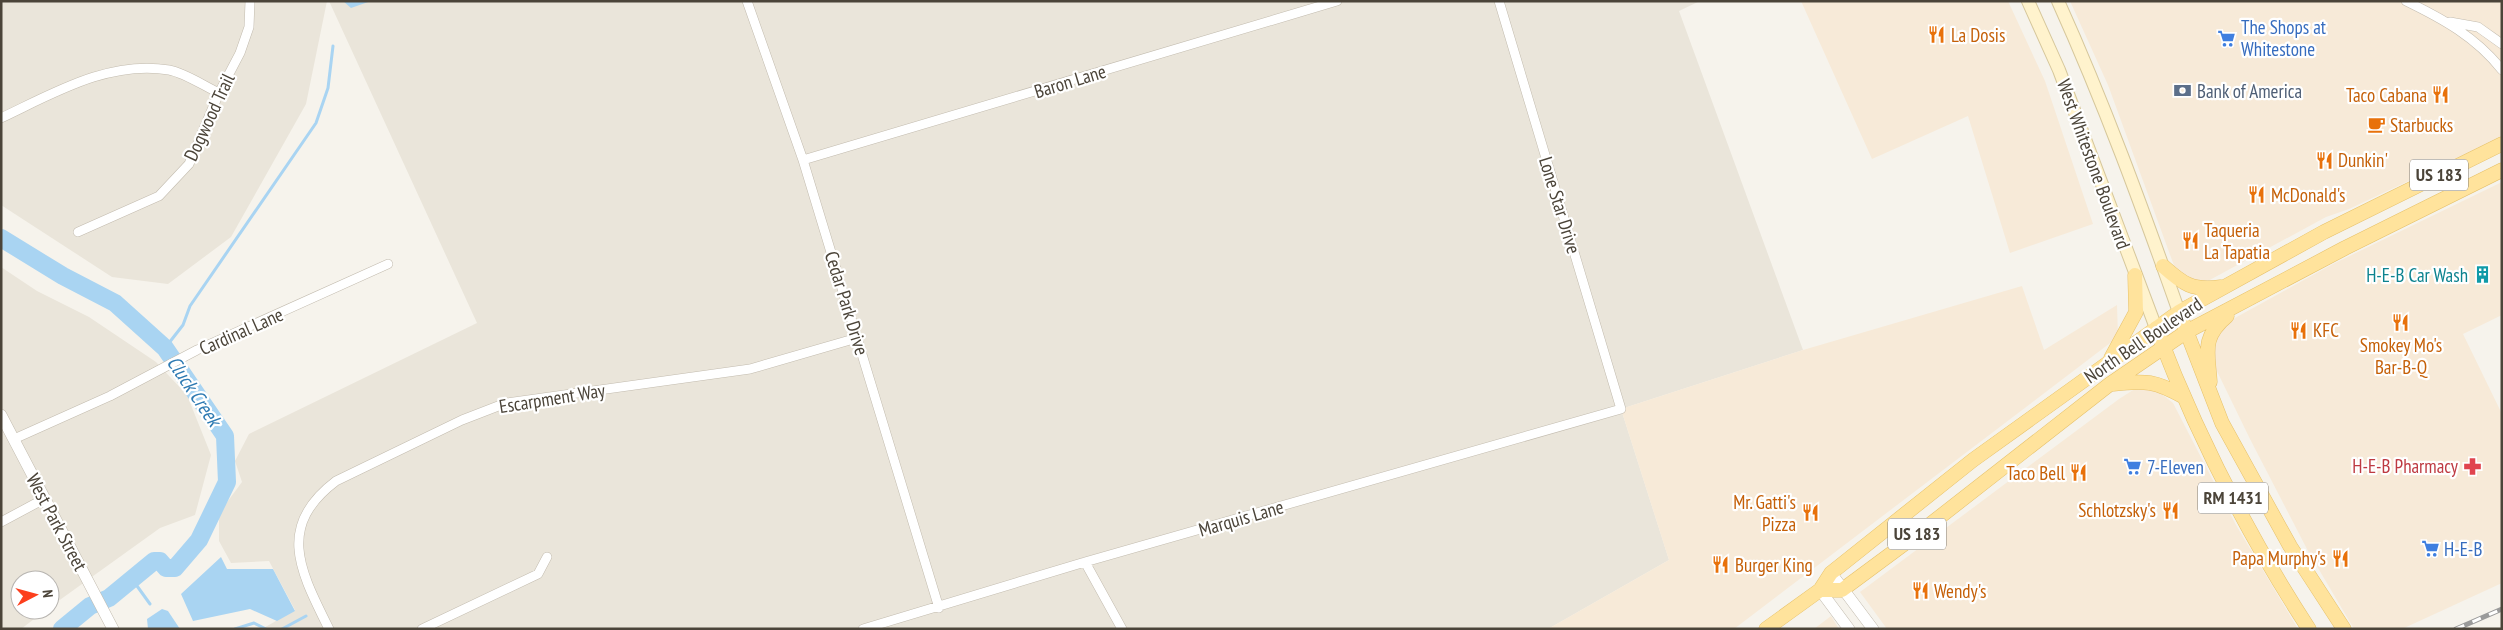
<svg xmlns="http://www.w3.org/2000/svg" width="2503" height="630" font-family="'PT Sans Narrow',sans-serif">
	<rect width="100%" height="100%" fill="#f6f3ec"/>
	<path fill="#eae5da" d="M1,1h326l-21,103 -75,133 -63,47 -56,-7 -111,-72z
		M329,1h1371l-21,10 124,339 -182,59 48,151 -121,69h-1286l33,-19 -26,-49 -38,2 -12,-22v-28l23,-31 -7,-21 14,-27 228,-111z
		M1,267l36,24 52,26 67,45 31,33 24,60 -16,60 -35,13 -110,79v-27h-30v30h26l-25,19h-20z"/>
	<path fill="#f7ead8" d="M1801,1h207l37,80 48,143 -83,29 -42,-137 -96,43z
		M2070,1h432v136l-153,72 -23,8 -120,65h-9l-21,-11 -68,-186z
		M2502,182v133l-39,19 39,80v169l-100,46h-48l-46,-78 -58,-112 -37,-76v-20l11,-19 109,-60z
		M2022,286l22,64 73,-45 1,32 -384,292h-186l121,-69 -48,-151 182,-59z
		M2141,385l18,7 14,11 63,122 62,104h-411l-27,-37 259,-193z
		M1831,616l8,13h-25z"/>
	<path fill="#a9d4f2" d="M343,1h28l-20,7z
		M221,557l6,12h46l22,42 -18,10 -27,-12 -57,12 -12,-27z
		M162,609l6,2 12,18h-32l-1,-10z"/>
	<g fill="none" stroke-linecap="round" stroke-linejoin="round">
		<path stroke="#a9d4f2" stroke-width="3" d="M165,348l18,-23 7,-19 126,-183 12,-35 5,-42
			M132,579l18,25
			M235,629l19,-6 12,6
			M282,629l24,-13"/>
		<path stroke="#a9d4f2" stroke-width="18" d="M1,238l62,38 52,27 50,45 60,88 2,46 -28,58 -24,28h-9l-6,-7h-6l-45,37 -19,8 -28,23"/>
		<defs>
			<path id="minor" d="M747,1l56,159 136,448
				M2406,1c37,18 70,36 96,69
				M2450,22l28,5 24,17
				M1,118c53,-25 108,-58 168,-48 16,3 35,16 50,23
				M803,160l534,-159
				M78,232l81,-36 30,-32 30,-71 21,-40 9,-26 1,-26
				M14,439l96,-43 87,-46 191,-86
				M1,522l43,-23
				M1085,562l37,67
				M329,629c-28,-57 -54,-102 7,-148l126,-61 44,-17 244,-34 107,-31
				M422,629l116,-55 9,-17
				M863,629l222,-67 536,-153 -122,-408"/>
			<path id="tertiary" d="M1,415l112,214
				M1831,573l42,56
				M1820,590l29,39"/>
			<path id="secondary" d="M2028,1l31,69 97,258
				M2058,1c46,102 84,206 121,311"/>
			<path id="primary" d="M2163,266c20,18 29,25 58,21
				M2179,312l43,111 68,123 54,83
				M2156,328c40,105 91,206 153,301
				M2111,358l25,-46 -1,-37
				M2210,382c-2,-30 -9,-44 17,-66
				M2113,384c32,-4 43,-3 71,13
				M1820,590h22l81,-60 187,-146 76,-52 159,-84 157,-78
				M1766,629l54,-39 11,-17 142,-113 206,-148 145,-80 178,-88"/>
		</defs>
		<use href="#minor" stroke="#c2bbae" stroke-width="10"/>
		<use href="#tertiary" stroke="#c2bbae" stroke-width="12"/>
		<use href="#secondary" stroke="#d6c79b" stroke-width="14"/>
		<use href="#primary" stroke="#e6c16a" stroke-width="15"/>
		<use href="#minor" stroke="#fff" stroke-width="9"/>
		<use href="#tertiary" stroke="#fff" stroke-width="11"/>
		<use href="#secondary" stroke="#fff3cd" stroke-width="12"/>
		<use href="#primary" stroke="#ffe39c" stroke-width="14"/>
		<defs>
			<path id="rail" d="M2456,629l46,-20"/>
		</defs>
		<use href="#rail" stroke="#9a9a9a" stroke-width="5"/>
		<use href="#rail" stroke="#fff" stroke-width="3" stroke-dasharray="9" stroke-linecap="butt"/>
	</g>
	<defs>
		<symbol id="restaurant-bare" viewBox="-9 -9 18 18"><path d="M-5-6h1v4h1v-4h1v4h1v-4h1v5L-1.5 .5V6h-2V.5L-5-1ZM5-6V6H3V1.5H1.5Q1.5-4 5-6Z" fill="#e8710a" stroke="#fff" stroke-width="2.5" paint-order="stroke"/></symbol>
		<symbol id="supermarket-bare" viewBox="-9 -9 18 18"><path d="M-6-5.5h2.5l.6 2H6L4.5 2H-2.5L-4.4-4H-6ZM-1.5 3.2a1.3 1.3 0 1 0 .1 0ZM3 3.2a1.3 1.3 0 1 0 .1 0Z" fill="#3f7fe0" stroke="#fff" stroke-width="2.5" paint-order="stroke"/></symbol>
		<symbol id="bank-bare" viewBox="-9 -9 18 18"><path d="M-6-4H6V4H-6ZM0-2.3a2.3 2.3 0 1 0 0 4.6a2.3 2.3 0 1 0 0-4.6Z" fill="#5c6f8a" stroke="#fff" stroke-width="2.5" paint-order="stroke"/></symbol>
		<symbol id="cafe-bare" viewBox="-9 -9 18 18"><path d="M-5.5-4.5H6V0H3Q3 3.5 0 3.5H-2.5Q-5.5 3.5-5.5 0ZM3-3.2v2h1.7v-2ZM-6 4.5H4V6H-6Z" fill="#e8710a" stroke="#fff" stroke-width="2.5" paint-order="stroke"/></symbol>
		<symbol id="building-bare" viewBox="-9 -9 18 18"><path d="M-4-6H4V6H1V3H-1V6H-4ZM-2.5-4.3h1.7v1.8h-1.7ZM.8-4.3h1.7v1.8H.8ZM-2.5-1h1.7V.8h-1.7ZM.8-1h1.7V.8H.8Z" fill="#0f9aa8" stroke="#fff" stroke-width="2.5" paint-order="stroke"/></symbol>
		<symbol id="pharmacy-bare" viewBox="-9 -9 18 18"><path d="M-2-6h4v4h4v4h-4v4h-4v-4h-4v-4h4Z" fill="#e0444e" stroke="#fff" stroke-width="2.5" paint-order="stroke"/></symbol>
	</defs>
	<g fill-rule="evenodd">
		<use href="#restaurant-bare" x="1924" y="22" width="25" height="25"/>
		<use href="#supermarket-bare" x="2214" y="26" width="25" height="25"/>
		<use href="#bank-bare" x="2170" y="78" width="25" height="25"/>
		<use href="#restaurant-bare" x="2428" y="82" width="25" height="25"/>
		<use href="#cafe-bare" x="2364" y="112" width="25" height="25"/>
		<use href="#restaurant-bare" x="2312" y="148" width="25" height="25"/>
		<use href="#restaurant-bare" x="2244" y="182" width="25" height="25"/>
		<use href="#restaurant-bare" x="2178" y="228" width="25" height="25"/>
		<use href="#building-bare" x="2470" y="262" width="25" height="25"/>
		<use href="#restaurant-bare" x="2388" y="310" width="25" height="25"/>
		<use href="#restaurant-bare" x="2286" y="318" width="25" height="25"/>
		<use href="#pharmacy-bare" x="2460" y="454" width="25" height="25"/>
		<use href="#supermarket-bare" x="2120" y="454" width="25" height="25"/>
		<use href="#restaurant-bare" x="2066" y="460" width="25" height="25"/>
		<use href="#restaurant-bare" x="2158" y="498" width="25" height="25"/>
		<use href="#restaurant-bare" x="1798" y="500" width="25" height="25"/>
		<use href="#supermarket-bare" x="2418" y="536" width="25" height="25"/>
		<use href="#restaurant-bare" x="2328" y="546" width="25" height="25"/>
		<use href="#restaurant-bare" x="1708" y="552" width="25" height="25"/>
		<use href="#restaurant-bare" x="1908" y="578" width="25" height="25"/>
	</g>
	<g text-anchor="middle" stroke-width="4.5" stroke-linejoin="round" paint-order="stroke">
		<g fill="#fff" stroke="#817c74" stroke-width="1">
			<rect x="2410" y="159.5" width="58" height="31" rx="4"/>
			<rect x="2198" y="482.5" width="70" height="31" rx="4"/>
			<rect x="1888" y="518.5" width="58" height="31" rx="4"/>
		</g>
		<g font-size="18" font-weight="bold" fill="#4b4439">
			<text x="2439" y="181">US 183</text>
			<text x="2233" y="504">RM 1431</text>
			<text x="1917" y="540">US 183</text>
		</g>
		<g font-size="19" fill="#366cbe" stroke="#fff" text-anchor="start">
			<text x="2241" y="34">The Shops at<tspan x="2241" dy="22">Whitestone</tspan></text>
			<text x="2147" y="474">7-Eleven</text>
			<text x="2444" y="556">H-E-B</text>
		</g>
		<g font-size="19" fill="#c56008" stroke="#fff" text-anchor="start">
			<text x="1951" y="42">La Dosis</text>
			<text x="2427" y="102" text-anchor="end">Taco Cabana</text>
			<text x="2390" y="132">Starbucks</text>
			<text x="2338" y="167">Dunkin'</text>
			<text x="2271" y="202">McDonald's</text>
			<text x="2204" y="237">Taqueria<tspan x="2204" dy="22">La Tapatia</tspan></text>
			<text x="2313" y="337">KFC</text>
			<text x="2401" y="352" text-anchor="middle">Smokey Mo's<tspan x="2401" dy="22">Bar-B-Q</tspan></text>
			<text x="2065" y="480" text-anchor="end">Taco Bell</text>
			<text x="1796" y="509" text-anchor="end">Mr. Gatti's<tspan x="1796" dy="22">Pizza</tspan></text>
			<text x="2156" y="517" text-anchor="end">Schlotzsky's</text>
			<text x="2326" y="565" text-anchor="end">Papa Murphy's</text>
			<text x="1735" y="572">Burger King</text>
			<text x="1934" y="598">Wendy's</text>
		</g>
		<g font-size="19" fill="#4b4439" stroke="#fff">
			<text transform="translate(1070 81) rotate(-17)" y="7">Baron Lane</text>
			<text transform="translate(209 117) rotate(-65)" y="7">Dogwood Trail</text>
			<text transform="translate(2094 164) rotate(70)" y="7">West Whitestone Boulevard</text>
			<text transform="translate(1560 205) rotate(73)" y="7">Lone Star Drive</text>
			<text transform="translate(847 303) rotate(73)" y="7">Cedar Park Drive</text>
			<text transform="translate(241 331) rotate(-24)" y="7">Cardinal Lane</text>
			<text transform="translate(2143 340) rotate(-34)" y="7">North Bell Boulevard</text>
			<text transform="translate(552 398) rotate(-9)" y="7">Escarpment Way</text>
			<text transform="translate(1241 518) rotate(-16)" y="7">Marquis Lane</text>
			<text transform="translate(57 522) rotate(62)" y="7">West Park Street</text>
		</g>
		<g font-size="19" fill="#4e5e75" stroke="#fff" text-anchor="start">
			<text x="2197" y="98">Bank of America</text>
		</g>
		<g font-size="19" fill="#0d838f" stroke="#fff" text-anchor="end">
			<text x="2468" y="282">H-E-B Car Wash</text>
		</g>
		<g font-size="19" fill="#be3a42" stroke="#fff" text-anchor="end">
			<text x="2458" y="473">H-E-B Pharmacy</text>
		</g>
		<g font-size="20" font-style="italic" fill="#2e7ab2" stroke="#fff">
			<text transform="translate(194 391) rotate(56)" y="7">Cluck Creek</text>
		</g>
	</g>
	<rect width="2503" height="630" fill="none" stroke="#4b4439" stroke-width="5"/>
	<g transform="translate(35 595) rotate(84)"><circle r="24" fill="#ffffff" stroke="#b7b4b0"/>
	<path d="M0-4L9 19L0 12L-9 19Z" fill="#fc3f1d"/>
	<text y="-8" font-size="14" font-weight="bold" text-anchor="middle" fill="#4b4439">N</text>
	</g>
</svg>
